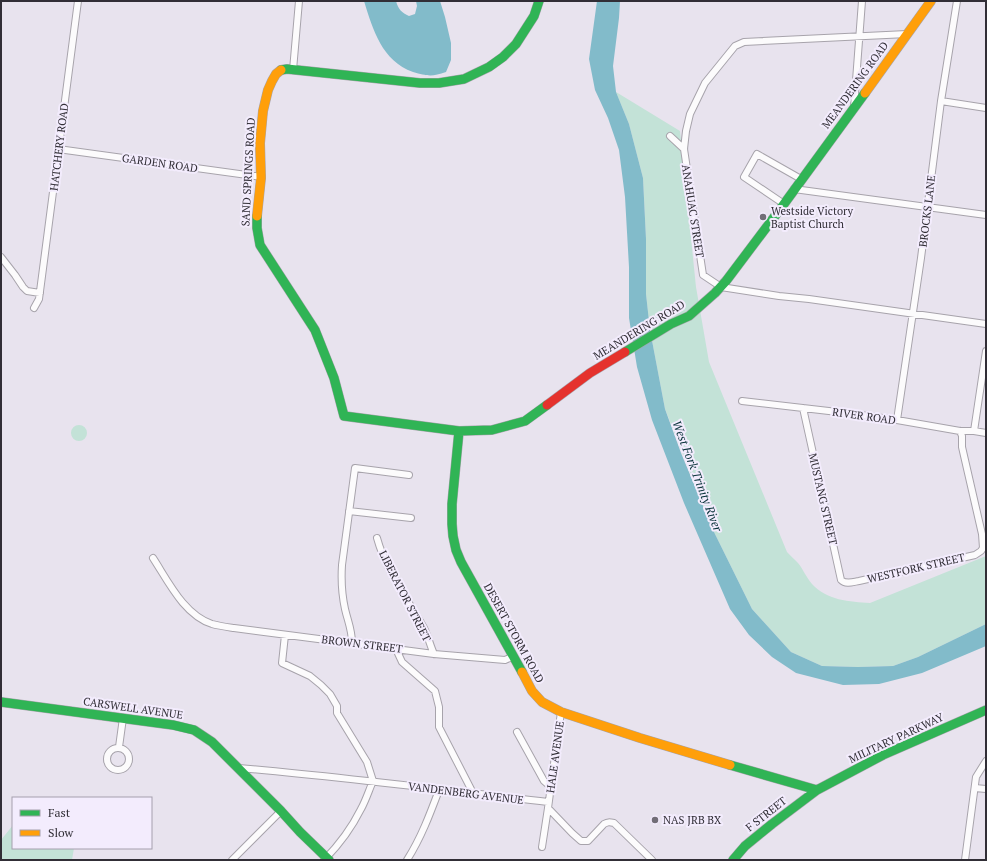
<svg xmlns="http://www.w3.org/2000/svg" width="987" height="861" font-family="'PT Serif',serif">
	<rect width="100%" height="100%" fill="#e8e3ee"/>
	<path fill="#c3e2d7" d="M616,92l64,39 16,156 13,75 78,190c3,3 7,7 11,11 5,6 8,14 14,21 14,16 38,18 58,19l116,-47v68l-68,33 -25,9 -35,1 -36,-1 -31,-14 -39,-43 -39,-79 -48,-121 -15,-79 -4,-36v-55l-3,-61 -14,-54z
		M71 433a8 8 0 1 1 16 0a8 8 0 1 1-16 0Z
		M13,825v23h61l-2,12h-71v-20z"/>
	<path fill="#82bbca" d="M364,1h32c2,8 6,12 13,15l6,-2 2,-8 -1,-5h24l5,16 6,26v17l-5,12c-14,5 -19,4 -33,0 -31,-11 -40,-42 -49,-71z
		M597,1h23l-1,17 -6,48 3,26 13,32 14,54 3,61v55l4,36 15,79 16,44 32,77 39,79 39,43 31,14 36,1 35,-1 25,-9 68,-33v22l-64,27 -43,11 -36,1 -47,-12 -24,-16 -23,-22 -19,-26 -46,-106 -32,-83 -15,-53 -8,-49v-51l-4,-70 -6,-47 -11,-32 -13,-28 -6,-31z"/>
	<g fill="none" stroke-linecap="round" stroke-linejoin="round">
		<defs>
			<path id="street" d="M907,34l-163,8 -9,4 -30,37 -15,31 -4,17 -2,18 3,20 16,106 18,12 58,9 30,3 177,25
				M293,70l6,-69
				M941,101l45,7
				M854,107l8,-106
				M670,136l14,13
				M58,149l204,28
				M794,189l192,26
				M784,204l-40,-27 13,-23 44,25
				M1,257l14,18 8,12 4,4 13,2
				M34,308l5,-9 39,-298
				M742,401l104,12 51,7 63,11h14l12,2
				M803,408l38,172c5,5 12,2 18,1l116,-26 6,-4 2,-3 -1,-14 -20,-87v-11l-2,-5
				M897,420l24,-162 20,-157 16,-100
				M974,431l12,-80
				M349,511l62,7
				M377,538c9,33 30,60 47,90 4,8 6,17 10,26
				M153,558c15,23 31,57 59,66 7,2 15,3 22,4l200,26 71,6 7,-3
				M285,635l-3,28 28,13 11,9 9,9 7,12v7l30,49 6,19c-4,9 -7,19 -12,28 -9,18 -23,37 -37,51
				M352,643c0,-13 -4,-21 -7,-34 -3,-14 -4,-29 -3,-44l13,-97 54,7
				M396,649l6,13 33,29 4,16v20l34,66
				M561,712l-13,96 24,25 9,8h7l16,-17c4,-2 5,-2 10,-1l38,37
				M517,732l27,49 7,6
				M119,747l4,-29
				M107 759a11 11 0 1 1 22 0a11 11 0 1 1-22 0Z
				M239,768c103,9 206,22 309,34
				M975,788l11,1
				M542,847l6,-39
				M232,860l49,-49
				M407,860c14,-22 23,-46 32,-70
				M965,860l11,-83 10,-16"/>
			<path id="fast" d="M281,70l6,-1 133,14h19l25,-4 25,-12 14,-10 13,-13 18,-28 5,-15
				M257,216v12l3,17 55,85 19,48 10,38 115,15 33,-1 33,-9 22,-16
				M625,352l46,-28 18,-8 26,-23 11,-12 58,-77 81,-111
				M459,431l-7,73v20l1,12 3,14 5,12 61,110
				M1,702l172,23 21,5 18,12 69,69 19,21 29,28
				M730,765l87,25
				M733,860l12,-14 27,-22 45,-34 66,-35 103,-45"/>
			<path id="slow" d="M865,93l66,-92
				M257,216l4,-38 -1,-35 3,-32 5,-21 4,-9 4,-7 5,-4
				M522,672l10,19 10,11 19,10 79,26 90,27"/>
			<path id="jam" d="M547,405l43,-32 35,-21"/>
		</defs>
		<use href="#street" stroke="#a7a3ab" stroke-width="8"/>
		<use href="#fast" stroke="#a7a3ab" stroke-width="10"/>
		<use href="#slow" stroke="#a7a3ab" stroke-width="10"/>
		<use href="#jam" stroke="#a7a3ab" stroke-width="10"/>
		<use href="#street" stroke="#fcfbfc" stroke-width="6"/>
		<use href="#fast" stroke="#30b455" stroke-width="9"/>
		<use href="#slow" stroke="#ff9f0a" stroke-width="9"/>
		<use href="#jam" stroke="#e5322d" stroke-width="9"/>
	</g>
	<g fill="#716d76" stroke="#f3ecfd" stroke-width="1.5">
		<circle cx="763" cy="217" r="4"/>
		<circle cx="655" cy="820" r="4"/>
	</g>
	<g text-anchor="middle" stroke-width="4" stroke-linejoin="round" paint-order="stroke">
		<g font-size="11" fill="#312e36" stroke="#f3ecfd">
			<text transform="translate(855 85) rotate(-54)" y="4">MEANDERING ROAD</text>
			<text transform="translate(59 147) rotate(-83)" y="4">HATCHERY ROAD</text>
			<text transform="translate(160 163) rotate(8)" y="4">GARDEN ROAD</text>
			<text transform="translate(248 172) rotate(-87)" y="4">SAND SPRINGS ROAD</text>
			<text transform="translate(693 211) rotate(81)" y="4">ANAHUAC STREET</text>
			<text transform="translate(927 211) rotate(-83)" y="4">BROCKS LANE</text>
			<text transform="translate(639 330) rotate(-31)" y="4">MEANDERING ROAD</text>
			<text transform="translate(864 416) rotate(8)" y="4">RIVER ROAD</text>
			<text transform="translate(823 499) rotate(77)" y="4">MUSTANG STREET</text>
			<text transform="translate(916 568) rotate(-13)" y="4">WESTFORK STREET</text>
			<text transform="translate(405 596) rotate(63)" y="4">LIBERATOR STREET</text>
			<text transform="translate(514 633) rotate(61)" y="4">DESERT STORM ROAD</text>
			<text transform="translate(362 644) rotate(7)" y="4">BROWN STREET</text>
			<text transform="translate(133 708) rotate(8)" y="4">CARSWELL AVENUE</text>
			<text transform="translate(896 738) rotate(-25)" y="4">MILITARY PARKWAY</text>
			<text transform="translate(555 757) rotate(-82)" y="4">HALE AVENUE</text>
			<text transform="translate(466 793) rotate(7)" y="4">VANDENBERG AVENUE</text>
			<text transform="translate(766 814) rotate(-38)" y="4">F STREET</text>
		</g>
		<g font-size="11" fill="#312e36" stroke="#f3ecfd" text-anchor="start">
			<text x="771" y="215">Westside Victory<tspan x="771" dy="13">Baptist Church</tspan></text>
			<text x="663" y="824">NAS JRB BX</text>
		</g>
		<g font-size="12" font-style="italic" fill="#0c353c" stroke="#f3ecfd">
			<text transform="translate(697 476) rotate(69)" y="4">West Fork Trinity River</text>
		</g>
	</g>
	<rect width="987" height="861" fill="none" stroke="#312e36" stroke-width="4"/>
	<rect x="12" y="797" width="140" height="52" fill="#f3ecfd" stroke="#a5a0ad"/>
	<rect x="20" y="810" width="20" height="6" fill="#30b455" stroke="#a5a0ad"/>
	<text x="48" y="817" font-size="12" fill="#312e36">Fast</text>
	<rect x="20" y="830" width="20" height="6" fill="#ff9f0a" stroke="#a5a0ad"/>
	<text x="48" y="837" font-size="12" fill="#312e36">Slow</text>
</svg>
